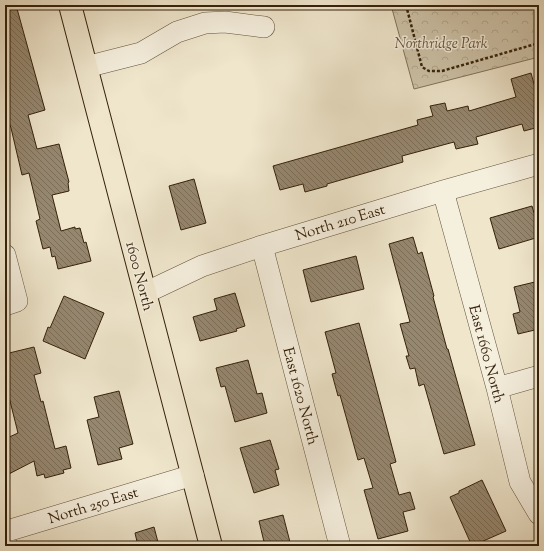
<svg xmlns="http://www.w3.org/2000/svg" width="544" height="551" font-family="'Sorts Mill Goudy',serif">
	<defs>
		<pattern id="forest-crowns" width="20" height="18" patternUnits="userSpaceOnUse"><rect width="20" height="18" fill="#cfc5ab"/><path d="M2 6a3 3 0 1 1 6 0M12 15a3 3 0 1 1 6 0" fill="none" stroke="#b2a992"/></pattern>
		<pattern id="building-back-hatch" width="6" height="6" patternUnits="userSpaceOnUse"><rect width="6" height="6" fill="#96876f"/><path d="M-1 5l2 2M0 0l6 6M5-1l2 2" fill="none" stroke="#7b6e59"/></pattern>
	</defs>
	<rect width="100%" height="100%" fill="#efe6cc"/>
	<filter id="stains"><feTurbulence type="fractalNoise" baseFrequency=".005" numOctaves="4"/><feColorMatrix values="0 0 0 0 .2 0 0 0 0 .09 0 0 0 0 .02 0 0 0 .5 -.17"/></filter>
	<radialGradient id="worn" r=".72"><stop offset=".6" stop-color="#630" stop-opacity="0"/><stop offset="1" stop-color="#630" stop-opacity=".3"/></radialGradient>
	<path fill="url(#forest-crowns)" stroke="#82735a" d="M391,5h148v52l-125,32z"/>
	<path fill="url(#building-back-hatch)" stroke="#35210a" d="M5,5h11l29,105 -17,5 9,34 22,-5 10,38 -1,1 1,8 -17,4 9,36 14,-4v2l5,-1 4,15 2,-1 5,19 -33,8 -3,-13 -3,1 -2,-10 -7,2 -7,-28 4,-2 -11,-46 -7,2 -11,-47 -6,-17z
		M531,73l8,29v25l-15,4 -2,-7 -46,13 2,7 -22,5 -2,-7 -52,14 1,6 -76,22v2l-22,6 -2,-8 -23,6 -7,-24 145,-41 -1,-5 16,-4 -3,-10 15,-3 2,8 21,-5 1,5 47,-14 -5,-18z
		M194,179l12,44 -25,7 -12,-44z
		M532,206l2,7 5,-2v26l-40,12 -9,-31z
		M413,237l5,17 4,-2 12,44 -1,1 14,52h1l27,96 -31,9 -20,-70 -5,2 -4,-18 -5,1 -4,-13h3l-9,-32 10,-2 -21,-78z
		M356,256l8,33 -53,13 -8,-32z
		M539,281v48l-21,5 -5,-20 7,-2 -6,-25z
		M235,293l10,33 -9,3 1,2 -37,10 -7,-24 24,-7 -3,-11z
		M64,296l40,17 -19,46 -42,-18 5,-14 2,1z
		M359,323l37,139 -6,2 9,31 11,-3 5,17 -12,3 5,19 -30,8 -14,-49 9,-2 -9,-30 -6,2 -18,-65 -2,1 -6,-22 4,-1 -11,-41z
		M34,347l7,26 -7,2 7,27 2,-1 12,48 11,-3 5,22 -8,2 1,3 -19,5 -1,-4 -7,2 -3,-15 -29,15v-37l13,-6 -11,-44 -2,1v-36z
		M248,360l9,34 5,-1 5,20 -32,9 -10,-36 -4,1 -5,-19z
		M119,391l14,53 -14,4 3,11 -24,6 -11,-45 12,-3 -5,-20z
		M270,440l9,29 -4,1 4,15 -25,8 -14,-45z
		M482,480l24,51 -34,15 -22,-49 9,-4v-2z
		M283,515l8,31h-26l-6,-25z
		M154,527l5,19h-21l-3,-13z"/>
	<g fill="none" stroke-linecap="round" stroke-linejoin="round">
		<defs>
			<path id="minor" d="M86,67l55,-14 36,-21 28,-9 20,-1 39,5
				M443,191l54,197 23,94 19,32
				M262,246l78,300
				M5,255l12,46 -12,4
				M145,293l57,-27 60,-20 181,-55 96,-27
				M497,388l42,-12
				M5,546l2,-15 186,-56"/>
			<path id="major" d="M70,5l141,541"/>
		</defs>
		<use href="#minor" stroke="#64523a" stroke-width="22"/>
		<use href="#major" stroke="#35210a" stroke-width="24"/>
		<path stroke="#35210a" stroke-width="2.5" stroke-dasharray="3 2" stroke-linecap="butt" d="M406,5l16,62 7,4h13l97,-28"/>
		<use href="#minor" stroke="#f5efde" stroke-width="21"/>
		<use href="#major" stroke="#efe6cc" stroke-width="22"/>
	</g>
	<g text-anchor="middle" stroke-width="3" stroke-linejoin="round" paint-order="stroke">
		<g font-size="15" font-style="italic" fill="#63523a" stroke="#f5efde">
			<text x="441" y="48">Northridge Park</text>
		</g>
		<g font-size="15" fill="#35210a" stroke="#f5efde">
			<text transform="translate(340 222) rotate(-17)" y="5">North 210 East</text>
			<text transform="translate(140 276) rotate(75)" y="5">1600 North</text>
			<text transform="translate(487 354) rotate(75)" y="5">East 1660 North</text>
			<text transform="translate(301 396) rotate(75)" y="5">East 1620 North</text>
			<text transform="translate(93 505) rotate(-17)" y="5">North 250 East</text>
		</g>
	</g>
	<rect width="544" height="551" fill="none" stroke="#efe6cc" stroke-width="20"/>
	<rect x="6" y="6" width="532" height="539" fill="none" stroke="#35210a" stroke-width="2"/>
	<rect x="10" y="10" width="524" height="531" fill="none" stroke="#35210a"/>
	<rect width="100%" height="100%" filter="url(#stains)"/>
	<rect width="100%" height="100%" fill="url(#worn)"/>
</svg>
